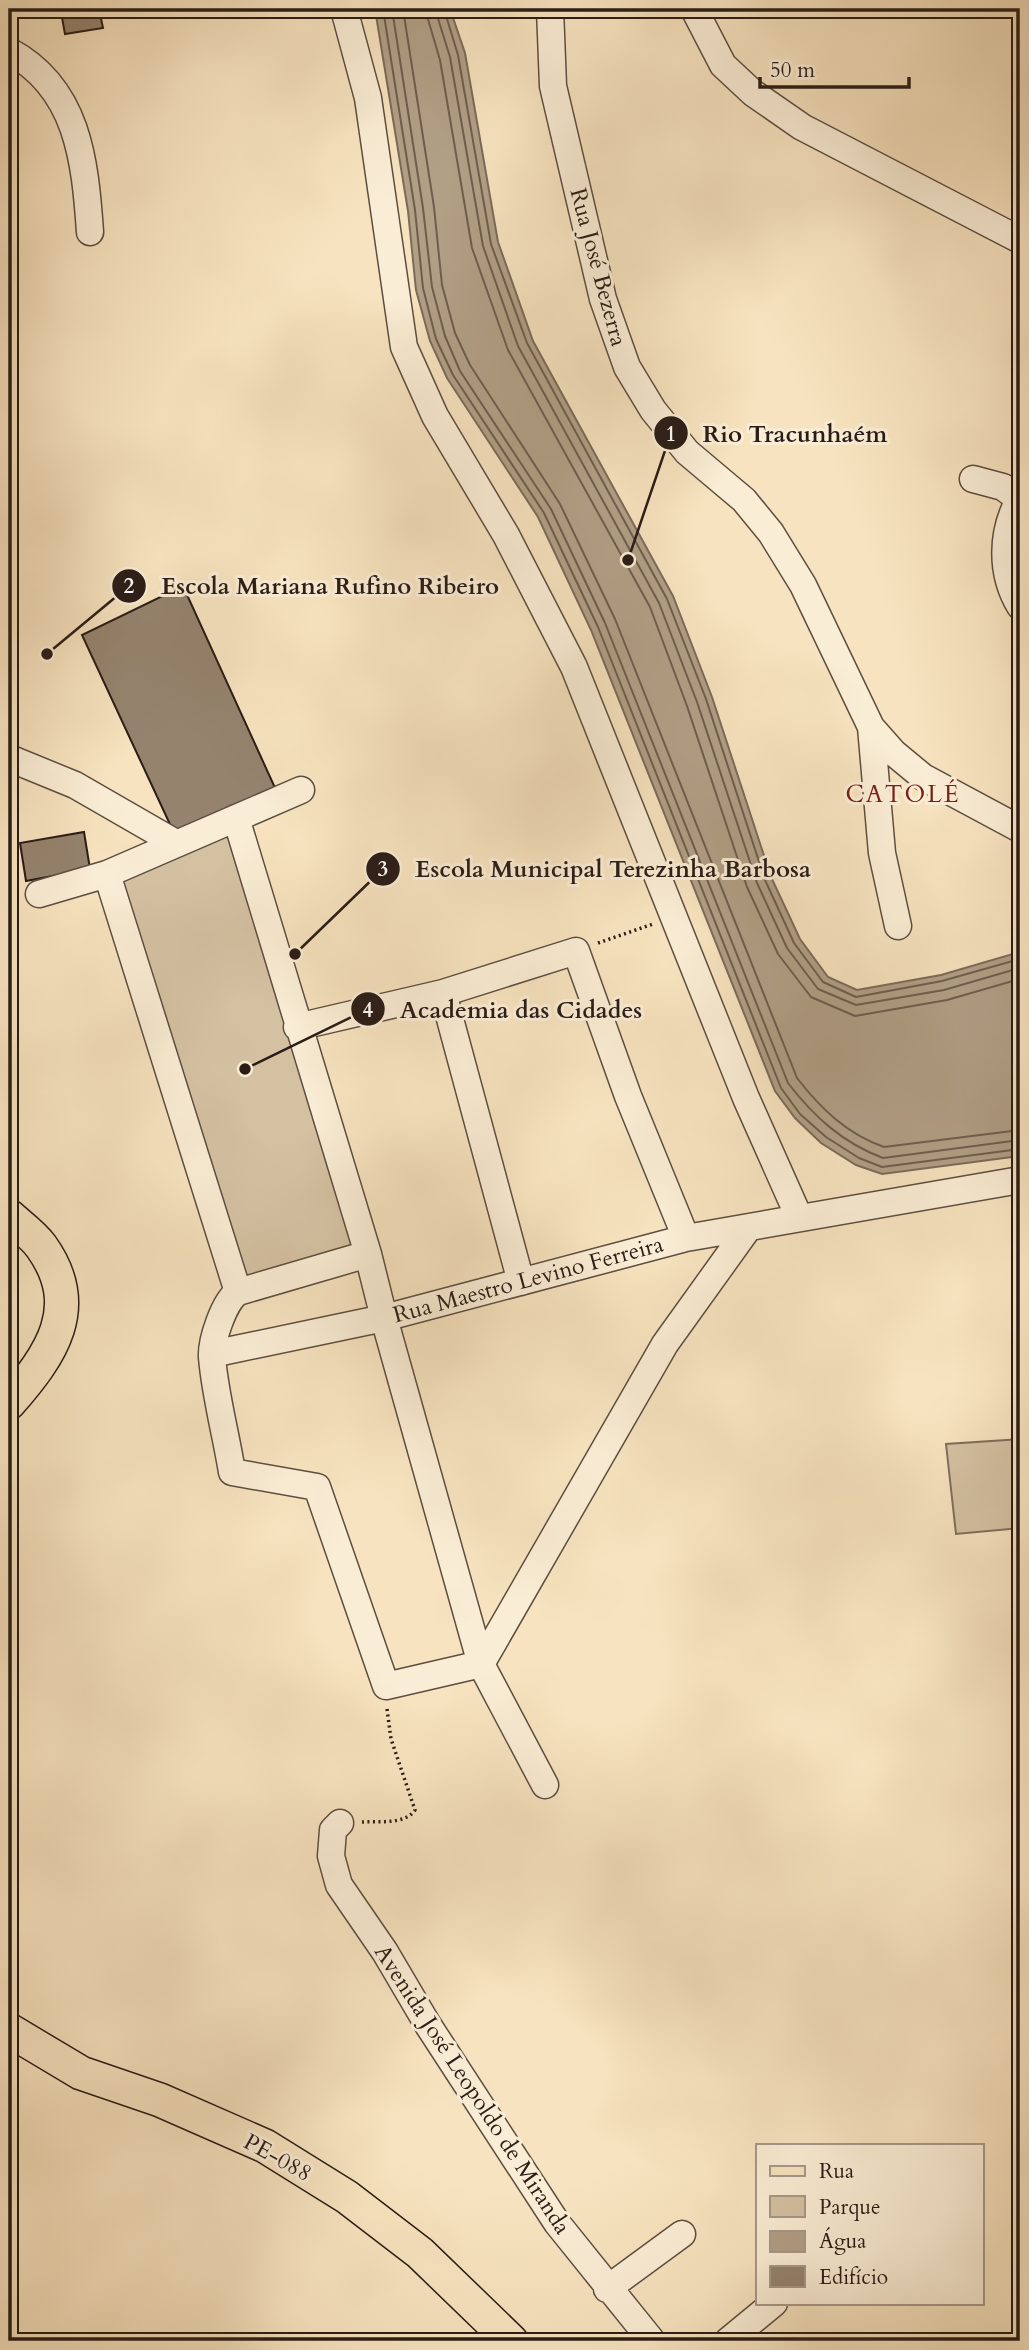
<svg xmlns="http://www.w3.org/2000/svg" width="1029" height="2350" font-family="Cardo,serif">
	<rect width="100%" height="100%" fill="#f7e3bf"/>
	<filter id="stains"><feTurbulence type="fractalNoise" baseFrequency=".00286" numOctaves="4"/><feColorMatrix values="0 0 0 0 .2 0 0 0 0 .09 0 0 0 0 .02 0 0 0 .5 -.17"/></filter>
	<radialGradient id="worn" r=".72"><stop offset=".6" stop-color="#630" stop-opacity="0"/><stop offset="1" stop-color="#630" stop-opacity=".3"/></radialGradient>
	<path fill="#d4c1a2" stroke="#7f6e5c" stroke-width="2" d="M236,818l132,436 -120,28 -132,-398z
		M1020,1439v89l-64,6 -10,-90z"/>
	<path fill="#b19f86" stroke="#7b6b5a" stroke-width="2" d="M375,9h75l15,44 33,189 35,99 140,255 39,101 59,180 29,62 28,38 29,13 84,-15 79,-23v204l-138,18 -26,-9 -35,-22 -26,-25 -20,-27 -184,-461 -53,-113 -91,-139 -17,-37 -14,-51 -8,-79z"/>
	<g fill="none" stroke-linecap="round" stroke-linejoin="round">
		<path stroke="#6e5e4e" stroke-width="2" d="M383,9l32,201 8,78 13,51 17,36 91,138 54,114 183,461 19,26 26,23 33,21 23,9 138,-18
			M392,9l31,199 9,79 13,49 15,35 91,138 54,114 183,460c26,34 55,60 95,75l137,-18
			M403,9l31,198 8,78 13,48 15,32 90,139 55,115 182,459c24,31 50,56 87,69l136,-17
			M425,9l15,51 32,188 36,102 142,257 37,99 60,181 31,67 33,43 44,19 92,-16 73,-21
			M435,9l15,48 33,189 35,100 141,257 38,99 60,181 30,65 31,41 38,16 88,-15 76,-22
			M444,9l14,46 33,189 36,99 140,256 39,100 59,181 29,63 29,39 33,15 86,-16 78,-22"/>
	</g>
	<path fill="#95836e" stroke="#2a1c17" stroke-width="2" d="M82,9h17l4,19 -38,6 -4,-22z
		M183,586l93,204 -102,43 -92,-198z
		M84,832l6,37 -64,12 -6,-38z"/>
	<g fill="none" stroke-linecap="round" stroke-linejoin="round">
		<defs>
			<path id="minor" d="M344,9l24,89 36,249 31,69 71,119 68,132 172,431 53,119
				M550,9l3,77 50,213 24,68 26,43 34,42 57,48 27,33 32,52 68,142 23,26 29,24 97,52
				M694,9l29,56 30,28 49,34 218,113
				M9,51c69,37 76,109 81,181
				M973,479l30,8 16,12
				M1020,498c-19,34 -20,75 0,108
				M871,727l11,126 16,73
				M9,758l66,27 99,57
				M236,818l132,436 16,64 302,-80 334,-58
				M107,874l131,418
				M39,894l68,-20 194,-84
				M443,993l78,289
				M297,1027l146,-34 133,-42 52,145 58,142
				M368,1254l-130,38c-14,9 -27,49 -26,65 3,38 14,77 20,115l85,15 69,199 95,-22 184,-320 84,-117
				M212,1354l172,-36 97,346 64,121
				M340,1823l-7,7 -2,26 8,29 46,67 43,73 129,198 95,118
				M607,2289l75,-55
				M728,2341l46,-38"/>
			<path id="major" d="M9,1216c10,9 24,19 32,30 44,61 10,109 -32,157
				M9,2030l72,43 79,27 105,46 82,51 73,56 91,88"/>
		</defs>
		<use href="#minor" stroke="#5d4e41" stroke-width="29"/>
		<use href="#major" stroke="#2a1c17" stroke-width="36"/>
		<path stroke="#2a1c17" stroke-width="3.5" stroke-dasharray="2 3.5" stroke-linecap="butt" d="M598,943l55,-19
			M362,1822c16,-1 43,3 53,-12l-24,-71 -4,-30"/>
		<use href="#minor" stroke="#faedd5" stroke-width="26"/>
		<use href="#major" stroke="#f7e3bf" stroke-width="33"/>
	</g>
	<g text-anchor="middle" stroke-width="6" stroke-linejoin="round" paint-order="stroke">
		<g font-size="23" fill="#2a1c17" stroke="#faedd5">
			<text transform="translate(599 267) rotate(75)" y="8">Rua José Bezerra</text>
			<text transform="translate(528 1279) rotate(-15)" y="8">Rua Maestro Levino Ferreira</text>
			<text transform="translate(473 2089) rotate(57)" y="8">Avenida José Leopoldo de Miranda</text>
			<text transform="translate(278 2157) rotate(29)" y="8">PE-088</text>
		</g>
		<g font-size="24" letter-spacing="2" fill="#7a1f14" stroke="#faedd5">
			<text x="903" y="802">CATOLÉ</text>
		</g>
	</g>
	<path fill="none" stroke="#2a1c17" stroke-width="2.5" d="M628 560L671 433M47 654L129 586M295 954L383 869M245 1069L368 1009"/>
	<g fill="#2a1c17" stroke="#faedd5" stroke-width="2.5">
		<circle cx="628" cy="560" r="7"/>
		<circle cx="47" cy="654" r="7"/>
		<circle cx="295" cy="954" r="7"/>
		<circle cx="245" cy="1069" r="7"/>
		<circle cx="671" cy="433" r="18"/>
		<circle cx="129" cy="586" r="18"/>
		<circle cx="383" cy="869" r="18"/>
		<circle cx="368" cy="1009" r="18"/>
	</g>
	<g font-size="21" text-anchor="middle" font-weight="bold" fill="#fff">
		<text x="671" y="441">1</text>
		<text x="129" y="593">2</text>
		<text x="383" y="876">3</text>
		<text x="368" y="1017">4</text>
	</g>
	<g font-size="24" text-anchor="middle" font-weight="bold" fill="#2a1c17" stroke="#faedd5" stroke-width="6" stroke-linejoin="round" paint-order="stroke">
		<text x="795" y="442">Rio Tracunhaém</text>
		<text x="330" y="594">Escola Mariana Rufino Ribeiro</text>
		<text x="613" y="877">Escola Municipal Terezinha Barbosa</text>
		<text x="521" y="1018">Academia das Cidades</text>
	</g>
	<rect width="1029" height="2350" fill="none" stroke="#f7e3bf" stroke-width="35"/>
	<rect x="10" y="10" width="1008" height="2329" fill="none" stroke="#2a1c17" stroke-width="3.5"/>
	<rect x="18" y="18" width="994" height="2315" fill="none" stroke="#2a1c17" stroke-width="2"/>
	<rect x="756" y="2144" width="228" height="161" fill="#faedd5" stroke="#a79989" stroke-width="2"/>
	<rect x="770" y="2166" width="35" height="10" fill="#f7e3bf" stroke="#a79989" stroke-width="2"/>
	<text x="819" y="2178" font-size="21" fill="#2a1c17">Rua</text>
	<rect x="770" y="2196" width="35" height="21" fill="#d4c1a2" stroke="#a79989" stroke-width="2"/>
	<text x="819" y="2214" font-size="21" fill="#2a1c17">Parque</text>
	<rect x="770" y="2231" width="35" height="21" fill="#b19f86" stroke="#a79989" stroke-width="2"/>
	<text x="819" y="2248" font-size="21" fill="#2a1c17">Água</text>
	<rect x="770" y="2266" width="35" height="21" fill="#95836e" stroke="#a79989" stroke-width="2"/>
	<text x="819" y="2284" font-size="21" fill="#2a1c17">Edifício</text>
	<path d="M760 77v10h149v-10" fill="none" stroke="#2a1c17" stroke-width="3.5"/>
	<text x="770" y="77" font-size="21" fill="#2a1c17" stroke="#faedd5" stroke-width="5" paint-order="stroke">50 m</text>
	<rect width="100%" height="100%" filter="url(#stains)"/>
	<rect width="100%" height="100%" fill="url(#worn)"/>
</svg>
